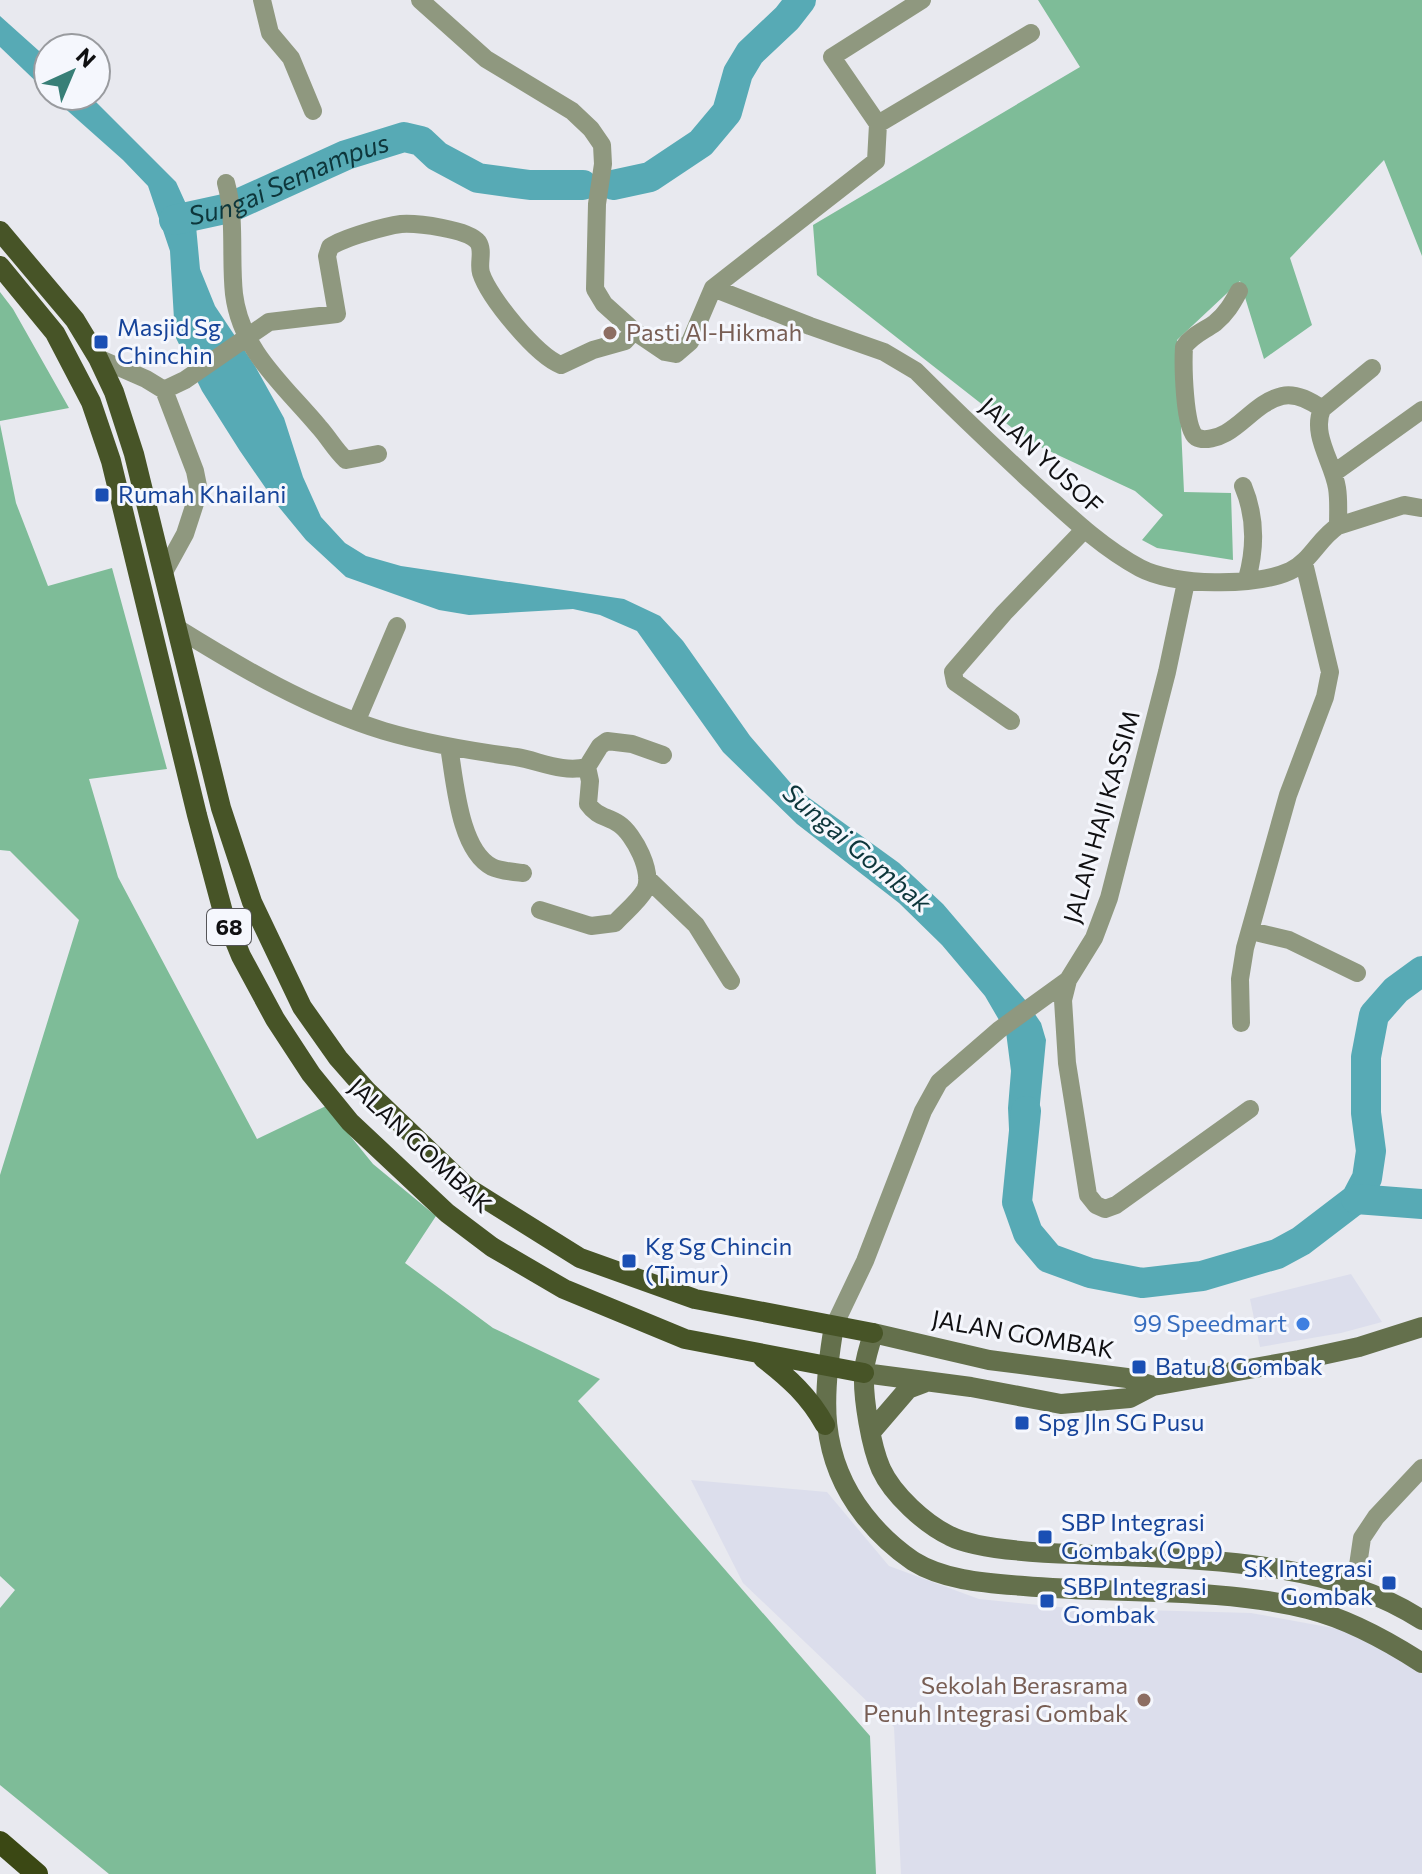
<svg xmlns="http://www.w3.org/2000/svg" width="1422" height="1874" font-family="Commissioner,sans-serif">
	<rect width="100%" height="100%" fill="#e8e9ef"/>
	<path fill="#dcdeec" d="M1351,1274l31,48 -41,11 -81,14 -10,-48z
		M691,1480l136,12 62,74 90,33 90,9 182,5 104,19 67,42v200h-521l-7,-147 -151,-144z"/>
	<path fill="#7ebc98" d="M1038,0h384v256l-38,-96 -94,98 22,67 -48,34 -24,-78 -63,59 7,152 47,1 2,67 -76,-12 -15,-8 21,-25 -28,-24 -105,-49 -213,-167 -4,-50 267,-158z
		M0,292l13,17 56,99 -69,13z
		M0,424l16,79 32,83 64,-18 55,201 -78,10 29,98 139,262 69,-33 47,58 63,52 -31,47 88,65 107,51 -22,22 292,335 6,138h-767l-109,-89v-177l15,-18 -15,-14v-401l79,-255 -69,-69 -10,-1z"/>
	<path fill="#57aab5" d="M0,16l48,43v34l-48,-46z
		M51,96h39l86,86 20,44 4,43 15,37 40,60 29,52 19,59 18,40 24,26 21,13 35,10 223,33 36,17 23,25 67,95 44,51 105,76 44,41 83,97 15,22 5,17 -10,105 -26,5 -2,-42 3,-37 -5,-39 -21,-36 -43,-51 -43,-42 -102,-79 -74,-72 -86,-121 -37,-16 -27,-6 -104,6 -30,-5 -93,-33 -40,-37 -28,-34 -38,-55 -38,-60 -27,-55 -5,-85 -22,-65 -25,-26z"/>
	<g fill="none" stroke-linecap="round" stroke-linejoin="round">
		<g stroke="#57aab5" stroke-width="30">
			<path d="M613,185l37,-8 51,-34 26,-31 11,-39 12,-20 37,-35 14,-18"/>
			<path id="s1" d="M174,220l55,-12 117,-53 58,-18 17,4 16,15 41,22 52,7h53"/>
			<path d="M1026,1111l-9,91 11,31 21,25 41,15 52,10 60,-7 75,-22 24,-13 55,-42 11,-21 4,-27 -5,-38v-56l8,-42 22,-25 26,-19"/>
			<path d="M1356,1199l66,5"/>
		</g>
		<path stroke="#8f987f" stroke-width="18" d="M262,0l8,33 21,25 22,53
			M420,0l66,59 86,52 19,18 11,16 1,19 -6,40 -2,85 9,15 30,27 31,21 11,2 14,-12 23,-54 163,-127 2,-37 -46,-67 90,-57
			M878,124l153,-91
			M226,183c10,36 4,74 8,111 7,57 50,91 85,133 10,11 16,23 27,33l32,-6
			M713,288l97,38 74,26 32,19c39,39 79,77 119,114 33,30 66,62 105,83 34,18 115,19 150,3 21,-10 29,-33 48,-45 0,-12 1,-26 -1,-38 -4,-26 -26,-53 -15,-79l50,-41
			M1239,291c-7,13 -13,23 -24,32 -11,8 -23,12 -31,24 -1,17 0,82 12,90 8,5 23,0 30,-4 19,-11 34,-32 56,-37 14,-3 29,5 40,13
			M98,358l48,21 18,11 31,81 4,20 -14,43 -22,40
			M164,390l21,-10 84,-58 68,-8 -10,-58 3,-9c13,-9 55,-21 71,-23 16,-1 67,5 77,18 6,9 0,21 3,31 8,25 56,83 80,92l32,-15 32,-9 9,-10
			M1334,473l88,-63
			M1243,486c13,31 13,61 4,93
			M1338,526l66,-21 18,3
			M1186,582l-19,90 -58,226 -15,40 -26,42 -5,20 4,63 21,132 8,10 9,4 11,-4 134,-96
			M177,628c66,41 133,80 207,103 44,13 87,20 132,26 24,4 46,16 71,10l13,-21 7,-5 25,3 31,11
			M357,720l40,-94
			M1011,721l-56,-39 -2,-10 51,-59 80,-83
			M449,747c6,33 10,103 43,120 8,4 22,5 31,6
			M647,878l49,47 35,56
			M540,910l51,16 24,-3c9,-10 23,-21 30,-33 9,-17 -11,-56 -26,-66 -12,-8 -22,-7 -31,-20l2,-23 -3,-14
			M1251,931l38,9 68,33
			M1241,1023l-1,-44 5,-31 43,-153 37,-98 5,-25 -26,-109
			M834,1326l31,-65 58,-150 16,-29 60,-52 69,-50
			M1355,1586l7,-48 14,-21 46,-49"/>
		<path stroke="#64704c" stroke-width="20" d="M834,1326c-12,70 -16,130 30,189 14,18 30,33 49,46 32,20 74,22 111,25 91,8 195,1 284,23 40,10 80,32 114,54
			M864,1373l107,14 90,17 69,-6 23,-12 146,-26 60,-13 63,-20
			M1153,1386l-26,-8 -138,-18 -116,-27c-3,13 -9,27 -9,41 -1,25 7,72 17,95 12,26 44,55 69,67 27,14 94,17 125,18 113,6 249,2 347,66
			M871,1432l37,-43 16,-6"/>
		<path stroke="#475427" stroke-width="20" d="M0,231l75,89 23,38 16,34 20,62 87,354 31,94 50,105 36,51 29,33 101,97 112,70 115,41 178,34
			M0,266l55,67 36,69 20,59 86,354 26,97 18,44 34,63 36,55 39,48 97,91 45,34 72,42 121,50 179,34
			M763,1358c26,20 46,38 62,67"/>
		<path stroke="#3b4814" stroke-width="22" d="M0,1842l37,32"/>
	</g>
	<g fill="#8d6e63" stroke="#f5f7fd" stroke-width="3">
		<circle cx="610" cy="333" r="8"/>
		<circle cx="1144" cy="1700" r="8"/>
	</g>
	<g fill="#1a4fb4" stroke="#f5f7fd" stroke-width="3">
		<rect x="93" y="334" width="16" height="16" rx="4"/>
		<rect x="94" y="487" width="16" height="16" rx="4"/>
		<rect x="621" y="1253" width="16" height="16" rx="4"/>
		<rect x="1131" y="1359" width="16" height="16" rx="4"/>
		<rect x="1014" y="1415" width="16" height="16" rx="4"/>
		<rect x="1037" y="1529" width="16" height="16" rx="4"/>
		<rect x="1381" y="1575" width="16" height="16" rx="4"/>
		<rect x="1039" y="1593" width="16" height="16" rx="4"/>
	</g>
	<circle fill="#3f7fe0" stroke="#f5f7fd" stroke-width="3" cx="1303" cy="1324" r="8"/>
	<g text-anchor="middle" stroke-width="6" stroke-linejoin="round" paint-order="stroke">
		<rect fill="#f5f7fd" stroke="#555558" stroke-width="2" x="207" y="909" width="44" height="36" rx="6"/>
		<g font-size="22" font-weight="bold" fill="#101012">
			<text x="229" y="935">68</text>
		</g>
		<g font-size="24" fill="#164399" stroke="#f5f7fd" text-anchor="start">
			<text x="117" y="336">Masjid Sg<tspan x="117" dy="28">Chinchin</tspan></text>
			<text x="118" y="503">Rumah Khailani</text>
			<text x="645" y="1255">Kg Sg Chincin<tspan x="645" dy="28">(Timur)</tspan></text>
			<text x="1155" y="1375">Batu 8 Gombak</text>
			<text x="1038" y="1431">Spg Jln SG Pusu</text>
			<text x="1061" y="1531">SBP Integrasi<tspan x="1061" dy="28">Gombak (Opp)</tspan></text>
			<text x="1373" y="1577" text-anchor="end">SK Integrasi<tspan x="1373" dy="28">Gombak</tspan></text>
			<text x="1063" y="1595">SBP Integrasi<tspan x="1063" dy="28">Gombak</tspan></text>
		</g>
		<g font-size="24" fill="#785e54" stroke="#f5f7fd" text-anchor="start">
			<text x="626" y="341">Pasti Al-Hikmah</text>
			<text x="1128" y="1694" text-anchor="end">Sekolah Berasrama<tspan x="1128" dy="28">Penuh Integrasi Gombak</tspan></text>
		</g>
		<g font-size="24" fill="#101012" stroke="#f5f7fd">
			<text transform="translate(1041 456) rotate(43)" y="8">JALAN YUSOF</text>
			<text transform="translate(1102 817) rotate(-74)" y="8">JALAN HAJI KASSIM</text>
			<text transform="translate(420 1146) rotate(43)" y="8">JALAN GOMBAK</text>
			<text transform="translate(1023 1335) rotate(10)" y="8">JALAN GOMBAK</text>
		</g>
		<g font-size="24" fill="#366cbe" stroke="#f5f7fd" text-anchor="end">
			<text x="1287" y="1332">99 Speedmart</text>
		</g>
		<g font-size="26" font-style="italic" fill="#0d363b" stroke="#f5f7fd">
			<text dy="9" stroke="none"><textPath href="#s1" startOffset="122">Sungai Semampus</textPath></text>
			<text transform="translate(857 848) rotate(40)" y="9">Sungai Gombak</text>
		</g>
	</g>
	<g transform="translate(72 72) rotate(44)"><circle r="38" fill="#f5f7fd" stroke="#999b9f" stroke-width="2"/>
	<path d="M0-6L14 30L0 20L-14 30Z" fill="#387f77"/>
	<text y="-12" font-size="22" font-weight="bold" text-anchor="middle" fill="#101012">N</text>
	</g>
</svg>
